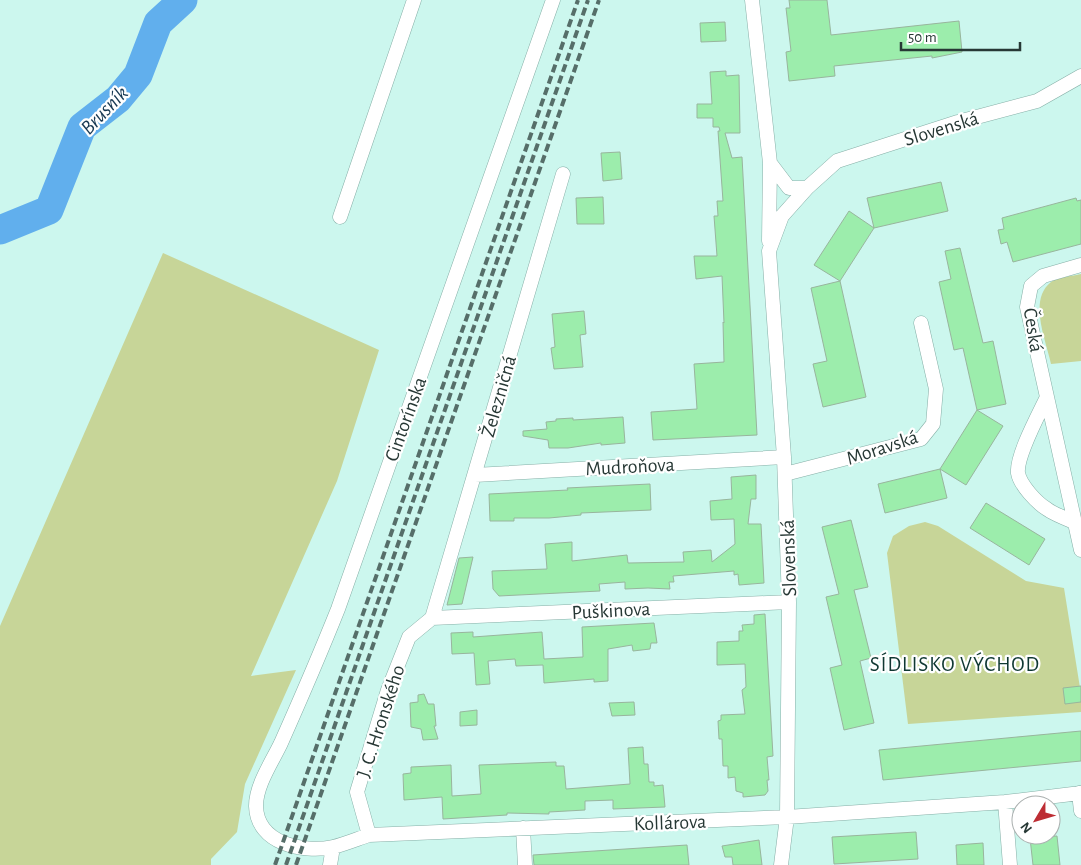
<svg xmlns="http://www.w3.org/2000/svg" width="1081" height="865" font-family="'Alegreya Sans',sans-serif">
	<rect width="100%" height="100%" fill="#ccf7ee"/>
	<path fill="#c7d598" d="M163,253l216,97 -42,131 -86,195 45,-6 -51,114 -8,48 -26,27v6h-211v-239z
		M1081,274v87l-30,3c-5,-24 -23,-64 0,-82 6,-5 22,-6 30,-8z
		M925,522l13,4 88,55 38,7 17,106v18l-173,12 -21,-171 6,-17 16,-10z"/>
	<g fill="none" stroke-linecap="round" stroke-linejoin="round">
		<path stroke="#61afed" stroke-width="29" d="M0,230l49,-20 33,-83 36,-28 20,-24 20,-52 25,-23"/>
	</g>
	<path fill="#9cedac" stroke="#98b59d" d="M789,0h38l4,35 128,-14 3,31 -30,6v-2l-98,10 1,10 -46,5 -3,-29 5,-1 -5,-43h4z
		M725,22l1,19 -25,1 -1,-19z
		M726,71v5l13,-1 1,58h-15l7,25 10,-1 15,278 -104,5 -2,-28 46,-3 -3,-45 30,-2 -1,-40 1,1 -2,-47 -26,3 -2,-23h23l-3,-40h4l-1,-15h6l-5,-70h2l-1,-4h-6v-9h-16v-14h15l-2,-32z
		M620,152l2,27 -19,2 -2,-28z
		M941,182l7,29 -74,17 -7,-30z
		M603,197l1,27h-27l-1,-26z
		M1076,198l1,3 4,-1v44l-68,18 -6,-20 -6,2 -3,-14 6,-1 -2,-11z
		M849,211l25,17 -34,53 -26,-16z
		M960,248l23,95 10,-2 13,63 -29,6 -14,-62 -9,2 -15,-68 12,-3 -6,-28z
		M840,281l26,116 -43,10 -10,-43 14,-3 -16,-73z
		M584,311l2,23 -6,1 3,32 -29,2 -3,-21 4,-1 -3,-33z
		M977,410l26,16 -37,59 -26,-16z
		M623,417l2,26 -24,2v-2l-33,5h-19l-1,-8 -25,-4v-5l24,-2 -1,-7 10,-1v-2l17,-1v2z
		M940,469l7,29 -62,15 -7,-29z
		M756,475v24h-5l-3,25h13l3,59 -25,2 -1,-11 -4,1v-4l-61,5 1,6h-5l1,7 -22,-1 -23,1v-7l-26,2 1,7 -101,5 -6,-7 -1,-18 55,-2 -2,-25 27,-2v19l55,-6 1,8 56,-1 -1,-10 28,-2 1,12 23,-18 -1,-25 -23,1 -1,-19 22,-2 -1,-22z
		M650,484l1,26 -70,3v2l-32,3h-35v3h-24l-1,-27 79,-4 -1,-2 20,-1z
		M986,503l59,36 -16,26 -59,-37z
		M851,520l17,67 -14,3 17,68 -11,3 14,62 -30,7 -14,-62 12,-3 -16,-68 13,-3 -17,-67z
		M473,557l-11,47 -15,1 12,-47z
		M765,614l8,142 -6,1 2,23h-2l1,11 -3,4 -22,2v-4l-7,-2 -1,-14 -7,1v-12h-5l-1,-27h-3l-1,-18 3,-1v-5l24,-1 -3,-24 4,-3 -1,-23 -28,1v-23l22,-1v-10h4l-1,-6 12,-1v-9z
		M654,623l3,20h-6l-1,6 -17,2 -1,-6 -24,4v32l-14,1v-3l-50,4 -1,-18 -27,1 -1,-7 -27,2 2,23 -14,1 -2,-32 -22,1 -1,-21 22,-1v5l69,-5 2,27 39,-2 -1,-30z
		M1081,686v16l-16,2 -2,-16z
		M424,694l4,10h6l2,22h-2l4,13 -15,1 -2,-11 -10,-2 -1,-24 8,-1v-7z
		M634,702l1,13 -23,1 -3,-13z
		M477,710v15l-17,1v-14z
		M1081,731v30l-198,19 -4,-30z
		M643,747l1,17h4l1,18h5v4l9,-1 2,22 -52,2v-9l-28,1v9l-36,2v2l-42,-1v2l-64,4 -1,-22 -38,3 -1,-26 8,-1v-6l40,-2 1,31 29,-2 -2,-29 77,-3v4h8l2,23 64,-5 -2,-36z
		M916,832l2,27 -84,5 -2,-27z
		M1057,836l3,29h-27l-3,-27z
		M759,840l3,25h-29l-1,-8h-7l-3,-11z
		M983,843l1,22h-27l-1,-20z
		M687,845l2,20h-155l-1,-10z"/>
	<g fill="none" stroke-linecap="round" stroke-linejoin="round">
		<defs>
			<path id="street" d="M553,0l-215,609c-18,45 -37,89 -57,134 -9,19 -25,42 -25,63 1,38 47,47 77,41 12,-3 24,-8 36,-12l418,-18 218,-15 76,-9
				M752,0l18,163 -1,78
				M770,163l19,25h18
				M340,217l74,-217
				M1081,265l-38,11 -12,10 -4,21 54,243
				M1047,397c-8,17 -31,59 -29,76 2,12 19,30 29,36 8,6 19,9 28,14
				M785,474l136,-35 12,-15 3,-35 -15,-66
				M475,475l309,-18
				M432,618l131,-444
				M432,618l357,-16
				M1079,793l2,18
				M1005,802l5,63
				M523,828l2,37
				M369,835l-12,-43 31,-102 21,-53 23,-19
				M330,865l3,-18
				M781,865l6,-48 2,-215 -5,-145 -15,-206 13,-35 25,-28 30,-27 121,-39 79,-21 44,-25"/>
		</defs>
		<use href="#street" stroke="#86afa7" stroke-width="15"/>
		<use href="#street" stroke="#fff" stroke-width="14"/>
		<path stroke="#566e69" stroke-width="4" stroke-dasharray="8 4" stroke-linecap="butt" d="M275,865l303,-865
			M286,865l302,-865
			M296,865l303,-865"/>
	</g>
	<g text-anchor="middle" stroke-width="4.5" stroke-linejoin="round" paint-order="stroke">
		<g font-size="20" fill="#273835" stroke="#fff">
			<text transform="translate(941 128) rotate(-17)" y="7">Slovenská</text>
			<text transform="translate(1034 330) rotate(81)" y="7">Česká</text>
			<text transform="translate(498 396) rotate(-74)" y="7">Železničná</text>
			<text transform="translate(405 419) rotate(-70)" y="7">Cintorínska</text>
			<text transform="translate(882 447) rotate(-18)" y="7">Moravská</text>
			<text transform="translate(630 466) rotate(-3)" y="7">Mudroňova</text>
			<text transform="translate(788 558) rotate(-92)" y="7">Slovenská</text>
			<text transform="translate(611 610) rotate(-3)" y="7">Puškinova</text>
			<text transform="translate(380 721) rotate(-72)" y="7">J. C. Hronského</text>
			<text transform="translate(670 822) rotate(-2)" y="7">Kollárova</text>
		</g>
		<g font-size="21" font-style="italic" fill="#173852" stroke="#fff">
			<text transform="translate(104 110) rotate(-46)" y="7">Brusník</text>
		</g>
		<g font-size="21" letter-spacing="1" fill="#0f3832" stroke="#fff">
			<text x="955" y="671">SÍDLISKO VÝCHOD</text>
		</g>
	</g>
	<g transform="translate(1036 820) rotate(232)"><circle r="24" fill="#ffffff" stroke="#a9afae"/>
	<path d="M0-4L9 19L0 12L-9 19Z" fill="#bd2d34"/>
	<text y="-8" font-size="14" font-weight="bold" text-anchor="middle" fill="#273835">N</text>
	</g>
	<path d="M901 42v8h119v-8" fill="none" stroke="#273835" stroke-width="2.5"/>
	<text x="908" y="42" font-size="15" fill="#273835" stroke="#ffffff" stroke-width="4" paint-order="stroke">50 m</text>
</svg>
